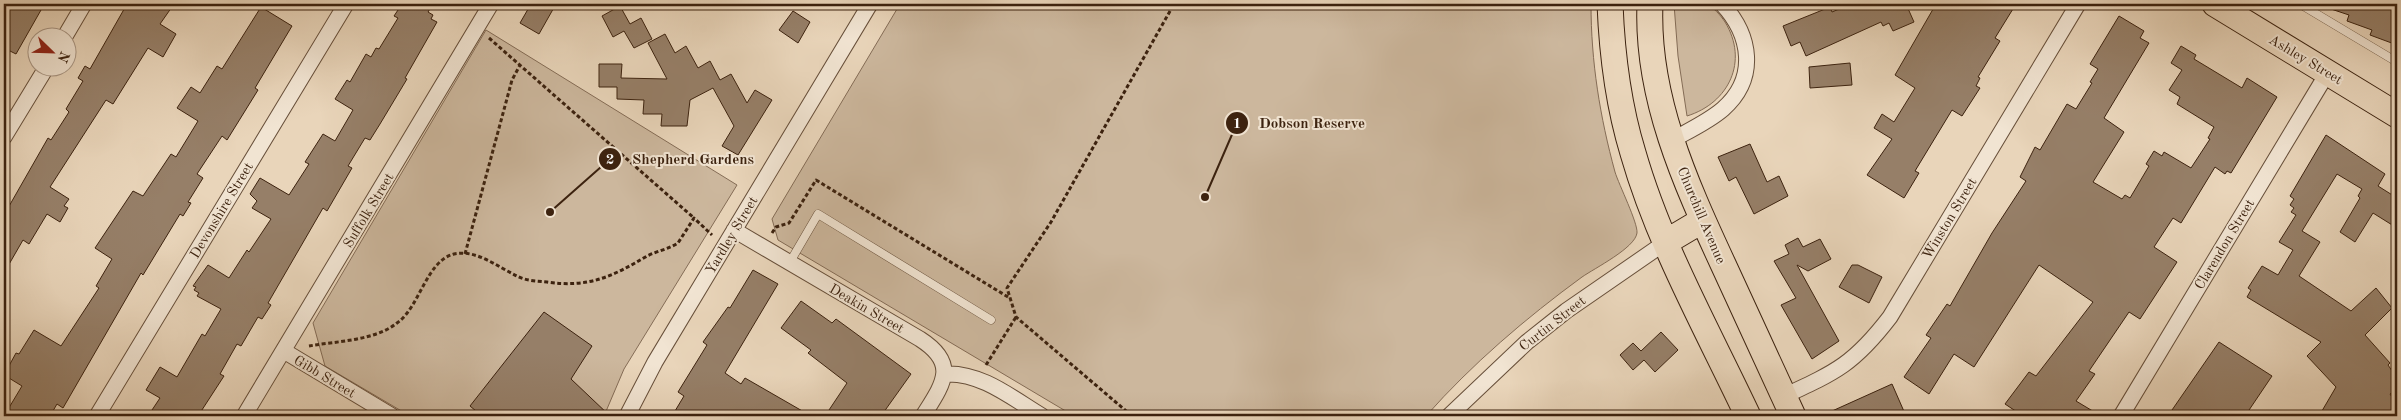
<svg xmlns="http://www.w3.org/2000/svg" width="2401" height="420" font-family="'Old Standard TT',serif">
	<rect width="100%" height="100%" fill="#e9d5ba"/>
	<filter id="stains"><feTurbulence type="fractalNoise" baseFrequency=".004" numOctaves="4"/><feColorMatrix values="0 0 0 0 .2 0 0 0 0 .09 0 0 0 0 .02 0 0 0 .5 -.17"/></filter>
	<radialGradient id="worn" r=".72"><stop offset=".6" stop-color="#630" stop-opacity="0"/><stop offset="1" stop-color="#630" stop-opacity=".3"/></radialGradient>
	<path fill="#ccb79d" stroke="#846c56" d="M900,4h691c0,58 9,113 24,168 4,13 23,51 22,61 -2,15 -42,35 -55,44 -56,41 -110,87 -156,139h-352l-296,-176 -6,-21z
		M1674,4c10,0 22,-3 31,0 8,2 16,12 20,18 24,39 4,81 -38,94l-9,-60z
		M486,30l251,155 -113,184 -20,47h-194l-85,-50 -12,-43z"/>
	<path fill="#967f68" stroke="#3c220f" d="M4,4h27l10,6 -25,44 -12,-6z
		M127,4h47l-14,20 16,10 -13,23 -15,-9 -35,56 -7,-4 -56,87 19,12 -5,7 4,2 -8,14 -13,-8 -18,30 -6,-4 -19,33v-58l44,-77 3,2 18,-28 -3,-3 17,-28 -5,-3 7,-12 5,3z
		M402,4h31l-5,8 5,3 -2,4 6,3 -32,56 2,1 -27,45 -10,16 -5,-2 -17,28 4,2 -25,43 -4,-3 -55,95 3,2 -9,14 -4,-2 -17,29 -4,-2 -17,30 4,2 -26,40h-50l12,-18 -14,-8 14,-23 17,10 25,-43 3,2 16,-27 -24,-13 2,-3 -5,-3 2,-3 -3,-1 15,-21 21,13 18,-28 2,2 22,-33 -19,-11 5,-7 -7,-7 10,-16 29,17 20,-31 -4,-2 18,-28 12,7 18,-31 -18,-11 12,-19 3,2 16,-28 5,3 5,-9 3,1 19,-31 -4,-2z
		M531,4h25l-17,30 -19,-11z
		M1851,4h55l8,18 -21,9 -4,-8 -6,3 -2,-4 -75,34 -6,-14 -9,4 -8,-20 47,-19 2,5z
		M1936,4h80l-21,34 5,3 -22,36 2,1 -4,8 4,2 -18,28 -10,-6 -37,61 4,2 -15,25 -37,-23 25,-36 -18,-11 8,-14 12,8 21,-34 -20,-13z
		M2322,4h75v41l-27,-10 2,-5 -25,-9 2,-6 -27,-9z
		M620,6l10,18 11,-6 11,21 -18,9 -10,-17 -11,6 -11,-21z
		M261,7l31,19 -37,62 3,2 -31,50 -5,-4 -25,38 6,4 -15,24 3,1 -8,13 -3,-2 -37,61 -2,-2 -78,135 -6,-4 -7,12h-46l18,-30 -18,-11 12,-22 3,1 15,-24 27,16 38,-58 -3,-2 16,-27 -17,-11 38,-57 10,5 28,-42 5,3 22,-36 -21,-13 14,-21 9,6 17,-27 5,3z
		M793,11l17,11 -12,21 -19,-13z
		M2119,16l25,15 -4,7 9,5 -45,75 20,14 -31,50 29,17 3,-4 5,3 19,-32 -3,-2 8,-13 8,5 2,-4 27,16 19,-29 -2,-1 6,-11 -37,-23 3,-7 -11,-7 13,-20 -11,-7 10,-17 15,9 -2,4 48,29 5,-10 30,19 -46,76 -4,-2 -2,3 -10,-7 -34,56 -8,-5 -19,29 23,15 -37,57 -11,-7 -40,59 6,3 -19,27 25,15h-78l-18,-12 24,-32 7,4 57,-74 -54,-37 -65,102 -20,-13 -25,40 -25,-17 27,-39 -5,-3 21,-31 3,2 42,-73 34,-52 -6,-4 15,-30 5,3 27,-46 9,5 16,-26 -2,-1 8,-13 -8,-5z
		M665,34l10,19 11,-7 12,22 12,-7 10,19 11,-6 16,29 8,-13 17,10 -34,55 -16,-9 12,-20 -21,-38 -23,12 -3,26h-26l1,-12h-19l1,-14 -27,-1v-12h-18v-23h23l-1,14 46,1 -19,-36z
		M1850,63l2,22 -42,3 -1,-21z
		M2326,135l59,39 -7,12 19,12v30l-24,-15 -18,29 -15,-10 20,-34 -2,-2 4,-7 -25,-15 -35,57 18,11 -21,34 52,35 25,-23 16,20 -27,27 25,28 -2,2 9,13v10l-7,6 7,11v11h-78l17,-29 -29,-31 14,-14 -74,-45 4,-7 -3,-2 14,-22 16,9 15,-25 -14,-8 17,-27 -5,-3 3,-4 -4,-3 4,-6 -4,-3z
		M1750,144l17,38 12,-6 9,20 -34,18 -18,-37 -7,4 -11,-24z
		M1798,238l5,9 17,-8 11,20 -23,12 -11,-6 42,76 -27,18 -31,-54 15,-7 -22,-37 15,-7 -4,-9z
		M1852,265h6l24,12 -13,26 -30,-16z
		M753,270l25,14 -53,89 16,11 4,-6 66,38h-139l12,-20 -6,-4 29,-47 -4,-3 25,-35 2,1z
		M801,301l31,22 4,-4 75,55 -30,42h-56l22,-33 -39,-30 3,-3 -30,-22z
		M544,312l48,34 -21,33 39,37h-128l-12,-10z
		M1661,332l17,18 -23,22 -11,-12 -11,10 -13,-15 13,-12 8,8z
		M2219,342l53,34 -27,40h-65l-8,-6z
		M1892,384l14,32h-85z"/>
	<g fill="none" stroke-linecap="round" stroke-linejoin="round">
		<defs>
			<path id="lane" d="M2300,4l97,58
				M790,262l28,-48 173,106"/>
			<path id="street" d="M64,38l20,-34
				M4,137l42,-69
				M1670,141c18,-10 38,-19 53,-32 35,-31 28,-74 -1,-105
				M734,230l186,109c39,25 23,45 3,77
				M284,351l108,65
				M945,374c36,-2 67,24 97,42
				M1784,396c52,-24 70,-32 106,-79l188,-313
				M97,416l249,-412
				M244,416l247,-412
				M627,416l28,-54 215,-358
				M1449,416l78,-74 39,-31 100,-69
				M2121,416l207,-344"/>
			<path id="primary" d="M1610,4c2,51 8,100 23,149 26,91 75,178 115,263
				M1650,4c-4,92 35,178 73,260 23,51 47,101 70,152
				M2215,4l182,111
				M1666,242l37,-22"/>
		</defs>
		<use href="#lane" stroke="#674f3a" stroke-width="9"/>
		<use href="#street" stroke="#674f3a" stroke-width="17"/>
		<use href="#primary" stroke="#3c220f" stroke-width="27"/>
		<path stroke="#3c220f" stroke-width="3" stroke-dasharray="4 2.5" stroke-linecap="butt" d="M489,38l205,180
			M772,233l4,-6 13,-4 27,-43 192,117
			M465,254l47,-174 8,-15
			M309,346c28,-5 65,-5 88,-23 23,-16 29,-62 57,-69 22,-5 44,13 63,22 9,5 20,5 30,6 41,6 65,-5 100,-26 10,-5 22,-7 31,-13l16,-25 18,17
			M986,365l30,-48
			M1132,416l-116,-99 -9,-29 44,-66 123,-218"/>
		<use href="#lane" stroke="#f1e4d2" stroke-width="8"/>
		<use href="#street" stroke="#f1e4d2" stroke-width="15"/>
		<use href="#primary" stroke="#e9d5ba" stroke-width="25"/>
	</g>
	<g text-anchor="middle" stroke-width="4" stroke-linejoin="round" paint-order="stroke">
		<g font-size="14" fill="#3c220f" stroke="#f1e4d2">
			<text transform="translate(2306 59) rotate(31)" y="5">Ashley Street</text>
			<text transform="translate(221 210) rotate(-59)" y="5">Devonshire Street</text>
			<text transform="translate(368 210) rotate(-59)" y="5">Suffolk Street</text>
			<text transform="translate(1702 215) rotate(67)" y="5">Churchill Avenue</text>
			<text transform="translate(1949 218) rotate(-59)" y="5">Winston Street</text>
			<text transform="translate(731 235) rotate(-59)" y="5">Yardley Street</text>
			<text transform="translate(2224 244) rotate(-59)" y="5">Clarendon Street</text>
			<text transform="translate(867 308) rotate(30)" y="5">Deakin Street</text>
			<text transform="translate(1552 323) rotate(-38)" y="5">Curtin Street</text>
			<text transform="translate(325 376) rotate(31)" y="5">Gibb Street</text>
		</g>
	</g>
	<path fill="none" stroke="#3c220f" stroke-width="2" d="M1205 197L1237 123M550 212L610 159"/>
	<g fill="#3c220f" stroke="#f1e4d2" stroke-width="2">
		<circle cx="1205" cy="197" r="5"/>
		<circle cx="550" cy="212" r="5"/>
		<circle cx="1237" cy="123" r="12"/>
		<circle cx="610" cy="159" r="12"/>
	</g>
	<g font-size="15" text-anchor="middle" font-weight="bold" fill="#fff">
		<text x="1237" y="128">1</text>
		<text x="610" y="164">2</text>
	</g>
	<g font-size="15" text-anchor="middle" font-weight="bold" fill="#3c220f" stroke="#f1e4d2" stroke-width="4" stroke-linejoin="round" paint-order="stroke">
		<text x="1312" y="128">Dobson Reserve</text>
		<text x="693" y="164">Shepherd Gardens</text>
	</g>
	<rect width="2401" height="420" fill="none" stroke="#e9d5ba" stroke-width="20"/>
	<rect x="5" y="5" width="2391" height="410" fill="none" stroke="#3c220f" stroke-width="2.5"/>
	<rect x="10" y="10" width="2381" height="400" fill="none" stroke="#3c220f"/>
	<g transform="translate(52 52) rotate(113)"><circle r="24" fill="#f1e4d2" stroke="#a99684"/>
	<path d="M0-4L9 19L0 12L-9 19Z" fill="#8f2418"/>
	<text y="-8" font-size="14" font-weight="bold" text-anchor="middle" fill="#3c220f">N</text>
	</g>
	<rect width="100%" height="100%" filter="url(#stains)"/>
	<rect width="100%" height="100%" fill="url(#worn)"/>
</svg>
